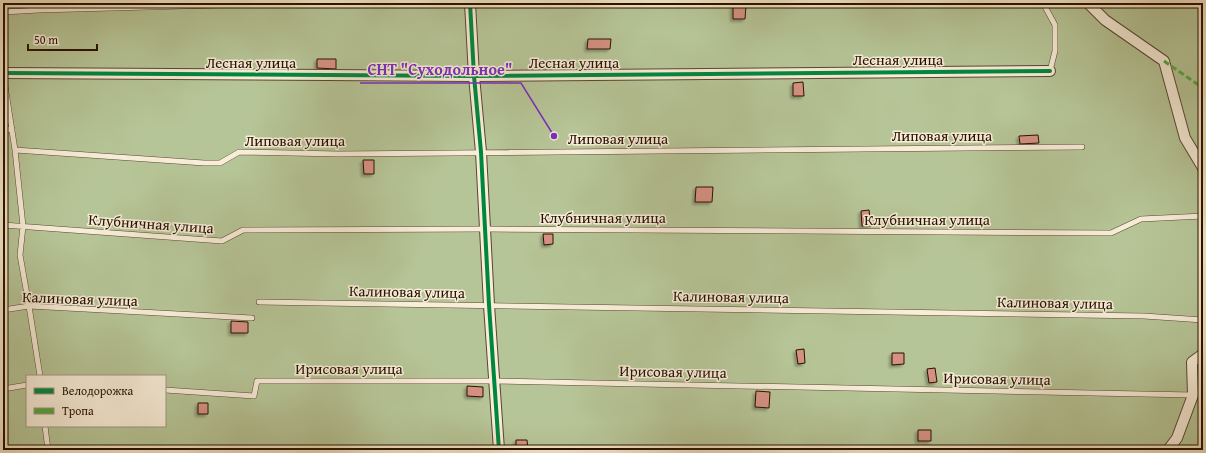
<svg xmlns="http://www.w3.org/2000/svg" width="1206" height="453" font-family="'Gentium Book Plus',serif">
	<defs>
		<filter id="shadow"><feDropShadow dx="-2.5" dy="2.5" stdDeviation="1" flood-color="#0004"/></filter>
	</defs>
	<rect width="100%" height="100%" fill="#f2e4c3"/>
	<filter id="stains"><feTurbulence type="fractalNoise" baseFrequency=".005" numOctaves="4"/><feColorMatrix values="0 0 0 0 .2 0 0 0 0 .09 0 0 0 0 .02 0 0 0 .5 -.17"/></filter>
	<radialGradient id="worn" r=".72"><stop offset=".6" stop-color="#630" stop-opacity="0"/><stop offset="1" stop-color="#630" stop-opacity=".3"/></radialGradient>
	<path fill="#b6c597" stroke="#6e6a4c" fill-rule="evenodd" d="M3,3h1200v446l-28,-4 6,5h-1178zM27,376h138v50h-138z"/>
	<path fill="#d69183" stroke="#271000" filter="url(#shadow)" d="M733,5h13l-1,14h-12z
		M588,39h23l-1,10h-23z
		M317,59h19v10l-19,-1z
		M803,82l1,14h-11v-13z
		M1038,135l1,8 -19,1 -1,-8z
		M363,160h11v14h-10z
		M696,187h17l-1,15h-17z
		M869,210l2,16h-9l-1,-15z
		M543,234h10v10l-9,1z
		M231,321l17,1v11h-17z
		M804,349l1,14 -7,1 -2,-14z
		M892,353h12v11l-12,1z
		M935,368l2,14 -8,1 -2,-14z
		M467,386l16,1v10l-16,-1z
		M756,391l14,1 -1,16 -14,-1z
		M198,403h10v11h-10z
		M918,430h13v11h-13z
		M516,440h11l1,10h-12z"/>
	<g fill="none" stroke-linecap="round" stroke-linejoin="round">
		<defs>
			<path id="lane" d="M1043,3l12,22v26l-5,20
				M3,12l36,-2 251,-7
				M3,73l12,77 8,76 -3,29 9,51 11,70
				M3,130l9,-1
				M15,150l189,13h16l19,-11 100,2 743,-7
				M3,225l219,16 21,-11 243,-1 625,4 30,-14 62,-3
				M259,302l885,14 59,4
				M3,310l26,-4 223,12
				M3,389l24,-4
				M165,390l89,6 3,-15h237l699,14
				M45,426l3,24"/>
			<path id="street" d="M470,3l4,73 7,76 8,153 10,145
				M1088,3l17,17 59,41 21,77 18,30
				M3,73l471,3 576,-5
				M1168,450l9,-12 16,-43 -1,-33 11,-8"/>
		</defs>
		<use href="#lane" stroke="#5a4531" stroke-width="6"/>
		<use href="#street" stroke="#5a4531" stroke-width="12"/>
		<use href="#lane" stroke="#f7edd8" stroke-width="5"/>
		<use href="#street" stroke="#f7edd8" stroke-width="10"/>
		<path stroke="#53a840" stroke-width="3" stroke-dasharray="6 3" stroke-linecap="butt" d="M1164,61l39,27"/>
		<defs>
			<path id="cycleway" d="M470,3l4,73 7,76 8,153 10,145
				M3,73l471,3 576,-5"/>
		</defs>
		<use href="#cycleway" stroke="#f7edd8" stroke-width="6"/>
		<use href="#cycleway" stroke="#00873e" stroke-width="4"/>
	</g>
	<g text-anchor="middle" stroke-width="3" stroke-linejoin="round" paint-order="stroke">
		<g font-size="15" fill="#271000" stroke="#f7edd8">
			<text x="898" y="65">Лесная улица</text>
			<text x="251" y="68">Лесная улица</text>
			<text x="574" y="68">Лесная улица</text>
			<text x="942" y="141">Липовая улица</text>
			<text x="618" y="144">Липовая улица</text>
			<text x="295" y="146">Липовая улица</text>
			<text x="603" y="223">Клубничная улица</text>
			<text x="927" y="225">Клубничная улица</text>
			<text transform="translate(151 224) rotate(4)" y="5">Клубничная улица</text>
			<text transform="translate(407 292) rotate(1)" y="5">Калиновая улица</text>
			<text transform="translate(731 297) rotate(1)" y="5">Калиновая улица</text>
			<text transform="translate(80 299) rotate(2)" y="5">Калиновая улица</text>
			<text transform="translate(1055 303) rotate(1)" y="5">Калиновая улица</text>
			<text x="349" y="374">Ирисовая улица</text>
			<text transform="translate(673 372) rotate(1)" y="5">Ирисовая улица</text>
			<text transform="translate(997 379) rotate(1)" y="5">Ирисовая улица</text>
		</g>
	</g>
	<path fill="none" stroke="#7b2cbf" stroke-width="1.5" d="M554 136L521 83H360"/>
	<circle fill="#7b2cbf" stroke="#f7edd8" stroke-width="1.5" cx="554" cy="136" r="4"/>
	<g font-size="16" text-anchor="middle" font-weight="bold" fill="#7b2cbf" stroke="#f7edd8" stroke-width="3" stroke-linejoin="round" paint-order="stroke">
		<text x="440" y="75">СНТ "Суходольное"</text>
	</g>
	<rect width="1206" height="453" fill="none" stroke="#f2e4c3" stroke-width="16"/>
	<rect x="4" y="4" width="1198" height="445" fill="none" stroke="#271000" stroke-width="2"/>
	<rect x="8" y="8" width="1190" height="437" fill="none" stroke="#271000"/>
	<rect x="26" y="375" width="140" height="52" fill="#f7edd8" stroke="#a49582"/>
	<rect x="34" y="388" width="20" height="6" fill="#00873e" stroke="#a49582"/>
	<text x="62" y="395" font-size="12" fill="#271000">Велодорожка</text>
	<rect x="34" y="408" width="20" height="6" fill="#53a840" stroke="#a49582"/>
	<text x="62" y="415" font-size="12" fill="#271000">Тропа</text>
	<path d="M28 44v6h69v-6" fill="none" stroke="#271000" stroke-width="2"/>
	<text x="34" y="44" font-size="12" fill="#271000" stroke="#f7edd8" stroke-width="3" paint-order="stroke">50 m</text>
	<rect width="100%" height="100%" filter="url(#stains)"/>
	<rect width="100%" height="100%" fill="url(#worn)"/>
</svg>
